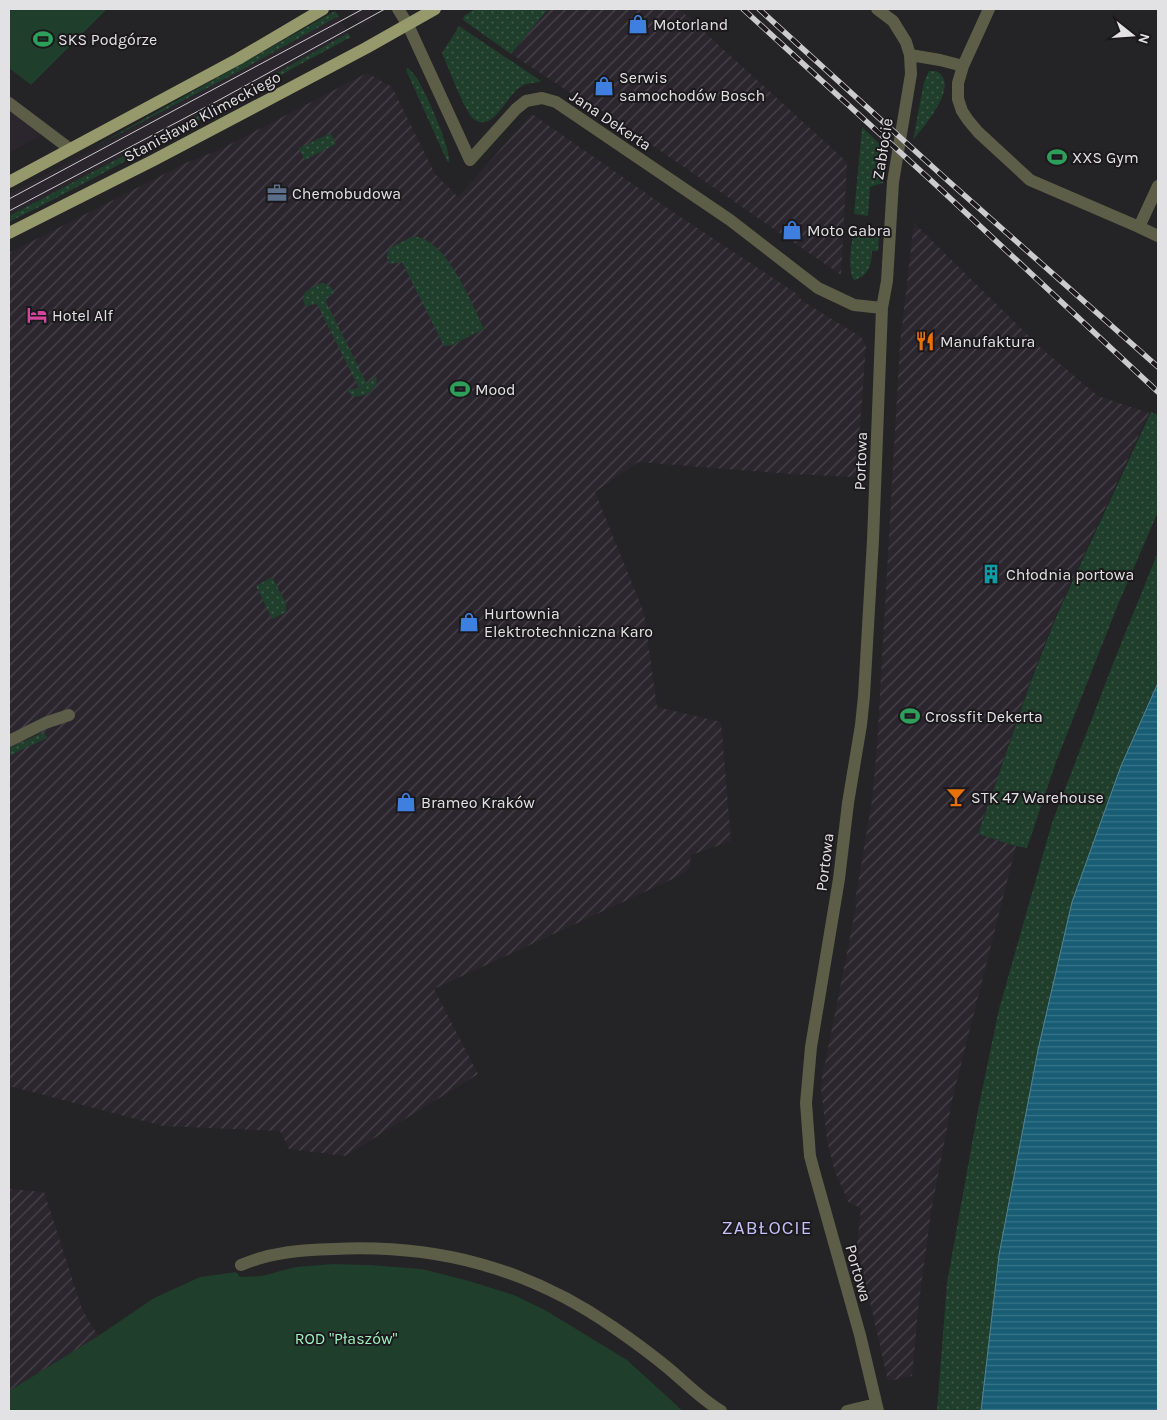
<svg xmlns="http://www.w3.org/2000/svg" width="1167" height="1420" font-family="Karla,sans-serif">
	<defs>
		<pattern id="industrial-furrows" width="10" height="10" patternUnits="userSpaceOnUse" patternTransform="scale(1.25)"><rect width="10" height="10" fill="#2b262e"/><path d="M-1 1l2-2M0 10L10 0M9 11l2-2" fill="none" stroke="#49454c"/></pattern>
		<pattern id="grass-dots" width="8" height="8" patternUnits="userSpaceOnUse" patternTransform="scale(1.25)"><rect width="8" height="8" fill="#1f3e2c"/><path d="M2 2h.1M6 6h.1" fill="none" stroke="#3f5a4a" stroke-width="1.8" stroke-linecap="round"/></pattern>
		<pattern id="water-rules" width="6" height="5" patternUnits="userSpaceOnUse" patternTransform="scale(1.25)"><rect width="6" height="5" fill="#185d74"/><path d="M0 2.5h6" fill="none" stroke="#397488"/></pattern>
	</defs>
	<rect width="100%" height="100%" fill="#242325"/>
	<path fill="#2b262e" d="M354,9h15l3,11 -11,6 -10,-15z
		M339,16l9,17 -123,69 -216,114v-22l227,-121z
		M9,110l33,25 -33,18z"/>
	<path fill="url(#industrial-furrows)" d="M548,9h131l168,153 -6,113 -243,-167 -7,-2 -80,-52z
		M367,73l25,14 43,87 23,23 74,-83 141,98 126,83 2,5 60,37 5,9 -10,131 -65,-3 -153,-12 -43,30 49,121 13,94 64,15 10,119 -40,14 -2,14 -12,8 -243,112 44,85 -133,82 -56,-7 -9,-18 -117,-5 -154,-40v-833l179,-91 31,-12z
		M914,223l127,125 57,48 51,17 -94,204 -24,62 -53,154 38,13 -63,250 -22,116 -13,97 -6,67 -24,5 -31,-136 4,-37 -12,-5 -14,-31 -8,-32 -6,-53 2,-19 2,-4 32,-162 -2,-1 17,-100 5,-54 23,-403z
		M9,1189l35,3 38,117 16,27 -89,55z"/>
	<path fill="url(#grass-dots)" d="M475,9h73l-37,45 -48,-34 1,-4z
		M335,11l4,5 -103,57 -147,77z
		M459,26l82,55c-6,3 -13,1 -19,5 -13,8 -19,25 -32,34 -5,3 -11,3 -15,0 -10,-6 -27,-54 -33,-67z
		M348,33l3,4c-115,61 -226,127 -342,185v-6l216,-114z
		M408,68c3,3 6,6 8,9 9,13 35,71 33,85l-2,-1 -41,-91z
		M929,71h7c26,13 -13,56 -23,69l11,-58z
		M862,127l26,25 -5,31 -13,4 -2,29 -14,-2z
		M329,134h2l5,10 -31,16 -6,-12z
		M855,229l19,3 5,2 -1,17h-6c0,13 -4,26 -18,29 -7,-9 -3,-40 1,-51z
		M411,237c33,-4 61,67 73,92l-32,16 -8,1 -42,-84 -13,2c-2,-6 -3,-11 1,-16z
		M323,283l7,3 4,6 -9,8 42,84 9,-8c4,14 -11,22 -24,20l-5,-6 12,-2 -42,-84 -12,2 -2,-7 2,-7 13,-8z
		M1151,412l7,3v97l-39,90 -63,160 -29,86 -11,-2 -38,-12 53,-153 25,-64z
		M1158,552v131l-37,83 -49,136 -34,148 -39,205 -18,156h-44l10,-128 31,-173 21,-101 53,-186 62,-162z
		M272,577l14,26v9l-14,7 -16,-33z
		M44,732l3,6 -38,18v-8z"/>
	<path fill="#1f3e2c" d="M9,9h98l-76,76 -22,-17z
		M333,1264l37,1 52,4 47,12 45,14 31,15 82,50 56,51h-674v-20l89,-55 56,-38 46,-21 36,-5 4,5 22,-1 33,-9z"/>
	<path fill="url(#water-rules)" stroke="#558595" d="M1158,683v728h-177l18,-156 39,-205 34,-148 49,-136z"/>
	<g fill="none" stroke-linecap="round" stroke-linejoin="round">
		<path stroke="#5c5e48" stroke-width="12" d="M398,9l10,16 62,135 46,-51 10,-8 16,-3 14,4 174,118 88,68 36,17 28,3
			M877,9l16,12 13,21 4,13 1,19 -18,108 -6,99 -5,27 -9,232 -9,156 -3,29 -13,78 -9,76 -28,168 -5,56 4,53 4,15 46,164 18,76
			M989,9l-26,57 -5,17v16l4,12 6,9 10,12 52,48 109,47 19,-41
			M910,55l30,5 23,6
			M9,103l61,46
			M1139,227l19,9
			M9,741l36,-18 24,-8
			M241,1265c30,-13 61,-15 93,-16 103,-5 194,19 279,78 19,13 38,27 55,41 18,15 33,31 53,43
			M847,1411l29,-7"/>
		<path stroke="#95996b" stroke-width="12" d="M9,182l229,-123 85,-50
			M9,233l145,-73 212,-112 69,-39"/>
		<path stroke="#cbcacc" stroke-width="1" d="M9,199l354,-190
			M9,211l212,-112 164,-90"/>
		<defs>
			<path id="rail" d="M743,9l193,176 222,207
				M759,9l187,170 212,188"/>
		</defs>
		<use href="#rail" stroke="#cbcacc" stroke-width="5.5"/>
		<use href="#rail" stroke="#1b191c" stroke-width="4" stroke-dasharray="11" stroke-linecap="butt"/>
	</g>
	<defs>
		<symbol id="shop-bare" viewBox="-9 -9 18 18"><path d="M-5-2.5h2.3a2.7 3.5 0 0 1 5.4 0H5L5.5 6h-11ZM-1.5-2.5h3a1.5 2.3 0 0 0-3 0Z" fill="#3f7fe0" stroke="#1b191c" stroke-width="2.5" paint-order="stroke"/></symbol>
		<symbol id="stadium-bare" viewBox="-9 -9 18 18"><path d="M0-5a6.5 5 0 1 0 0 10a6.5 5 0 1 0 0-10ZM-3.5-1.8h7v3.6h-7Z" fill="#2e9e5b" stroke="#1b191c" stroke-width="2.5" paint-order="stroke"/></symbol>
		<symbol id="office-bare" viewBox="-9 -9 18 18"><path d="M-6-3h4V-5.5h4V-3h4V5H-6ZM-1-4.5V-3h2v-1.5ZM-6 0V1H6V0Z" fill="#5c6f8a" stroke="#1b191c" stroke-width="2.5" paint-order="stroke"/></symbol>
		<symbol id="hotel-bare" viewBox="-9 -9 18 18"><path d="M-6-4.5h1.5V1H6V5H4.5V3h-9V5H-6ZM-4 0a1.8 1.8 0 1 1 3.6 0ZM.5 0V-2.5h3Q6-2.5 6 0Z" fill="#d1479c" stroke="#1b191c" stroke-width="2.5" paint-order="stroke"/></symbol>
		<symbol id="restaurant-bare" viewBox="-9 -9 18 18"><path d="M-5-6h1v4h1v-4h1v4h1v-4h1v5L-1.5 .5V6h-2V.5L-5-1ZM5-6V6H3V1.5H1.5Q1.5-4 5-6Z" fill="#e8710a" stroke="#1b191c" stroke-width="2.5" paint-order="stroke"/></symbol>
		<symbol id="building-bare" viewBox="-9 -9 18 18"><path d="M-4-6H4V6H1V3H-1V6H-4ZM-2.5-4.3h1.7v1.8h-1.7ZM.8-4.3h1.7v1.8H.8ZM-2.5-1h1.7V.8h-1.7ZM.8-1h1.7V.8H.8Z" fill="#0f9aa8" stroke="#1b191c" stroke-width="2.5" paint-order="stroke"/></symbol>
		<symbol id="bar-bare" viewBox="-9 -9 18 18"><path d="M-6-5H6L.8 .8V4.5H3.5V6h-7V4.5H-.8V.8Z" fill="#e8710a" stroke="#1b191c" stroke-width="2.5" paint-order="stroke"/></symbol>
	</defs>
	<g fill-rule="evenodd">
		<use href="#shop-bare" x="624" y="10" width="28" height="28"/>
		<use href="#stadium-bare" x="29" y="25" width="28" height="28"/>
		<use href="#shop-bare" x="590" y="72" width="28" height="28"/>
		<use href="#stadium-bare" x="1043" y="143" width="28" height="28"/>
		<use href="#office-bare" x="263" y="179" width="28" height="28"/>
		<use href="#shop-bare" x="778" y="216" width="28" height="28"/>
		<use href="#hotel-bare" x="23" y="301" width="28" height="28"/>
		<use href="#restaurant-bare" x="911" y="327" width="28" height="28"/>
		<use href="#stadium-bare" x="446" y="375" width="28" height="28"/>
		<use href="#building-bare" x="977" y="560" width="28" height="28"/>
		<use href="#shop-bare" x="455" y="608" width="28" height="28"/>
		<use href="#stadium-bare" x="896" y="702" width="28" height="28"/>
		<use href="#bar-bare" x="942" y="783" width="28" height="28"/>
		<use href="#shop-bare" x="392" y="788" width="28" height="28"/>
	</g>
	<g text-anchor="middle" stroke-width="4" stroke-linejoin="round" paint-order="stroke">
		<g font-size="16" fill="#e2e1e3" stroke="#1b191c" text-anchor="start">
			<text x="653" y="30">Motorland</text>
			<text x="58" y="45">SKS Podgórze</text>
			<text x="619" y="83">Serwis<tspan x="619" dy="18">samochodów Bosch</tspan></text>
			<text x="1072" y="163">XXS Gym</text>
			<text x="292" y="199">Chemobudowa</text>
			<text x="807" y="236">Moto Gabra</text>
			<text x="52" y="321">Hotel Alf</text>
			<text x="940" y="347">Manufaktura</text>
			<text x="475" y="395">Mood</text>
			<text x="1006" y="580">Chłodnia portowa</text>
			<text x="484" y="619">Hurtownia<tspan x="484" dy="18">Elektrotechniczna Karo</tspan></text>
			<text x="925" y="722">Crossfit Dekerta</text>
			<text x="971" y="803">STK 47 Warehouse</text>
			<text x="421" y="808">Brameo Kraków</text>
		</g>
		<g font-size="16" fill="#e2e1e3" stroke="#1b191c">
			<text transform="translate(202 116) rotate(-28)" y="6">Stanisława Klimeckiego</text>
			<text transform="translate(611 120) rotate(34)" y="6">Jana Dekerta</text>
			<text transform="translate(882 149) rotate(-81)" y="6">Zabłocie</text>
			<text transform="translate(860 461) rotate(-88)" y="6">Portowa</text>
			<text transform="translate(824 862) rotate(-83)" y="6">Portowa</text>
			<text transform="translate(859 1273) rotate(74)" y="6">Portowa</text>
		</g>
		<g font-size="16" fill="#9ef0be" stroke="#1b191c">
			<text x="346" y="1344">ROD "Płaszów"</text>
		</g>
		<g font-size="19" letter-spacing="1" fill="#c3c1fa" stroke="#1b191c">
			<text x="767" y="1234">ZABŁOCIE</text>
		</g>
	</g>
	<rect width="1167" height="1420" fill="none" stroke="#e2e1e3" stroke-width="20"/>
	<g transform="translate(1132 35) rotate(107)" stroke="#1b191c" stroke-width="4" paint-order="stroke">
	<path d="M0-4L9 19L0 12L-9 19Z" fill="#e2e1e3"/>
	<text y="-8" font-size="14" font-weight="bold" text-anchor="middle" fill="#e2e1e3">N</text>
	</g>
</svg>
